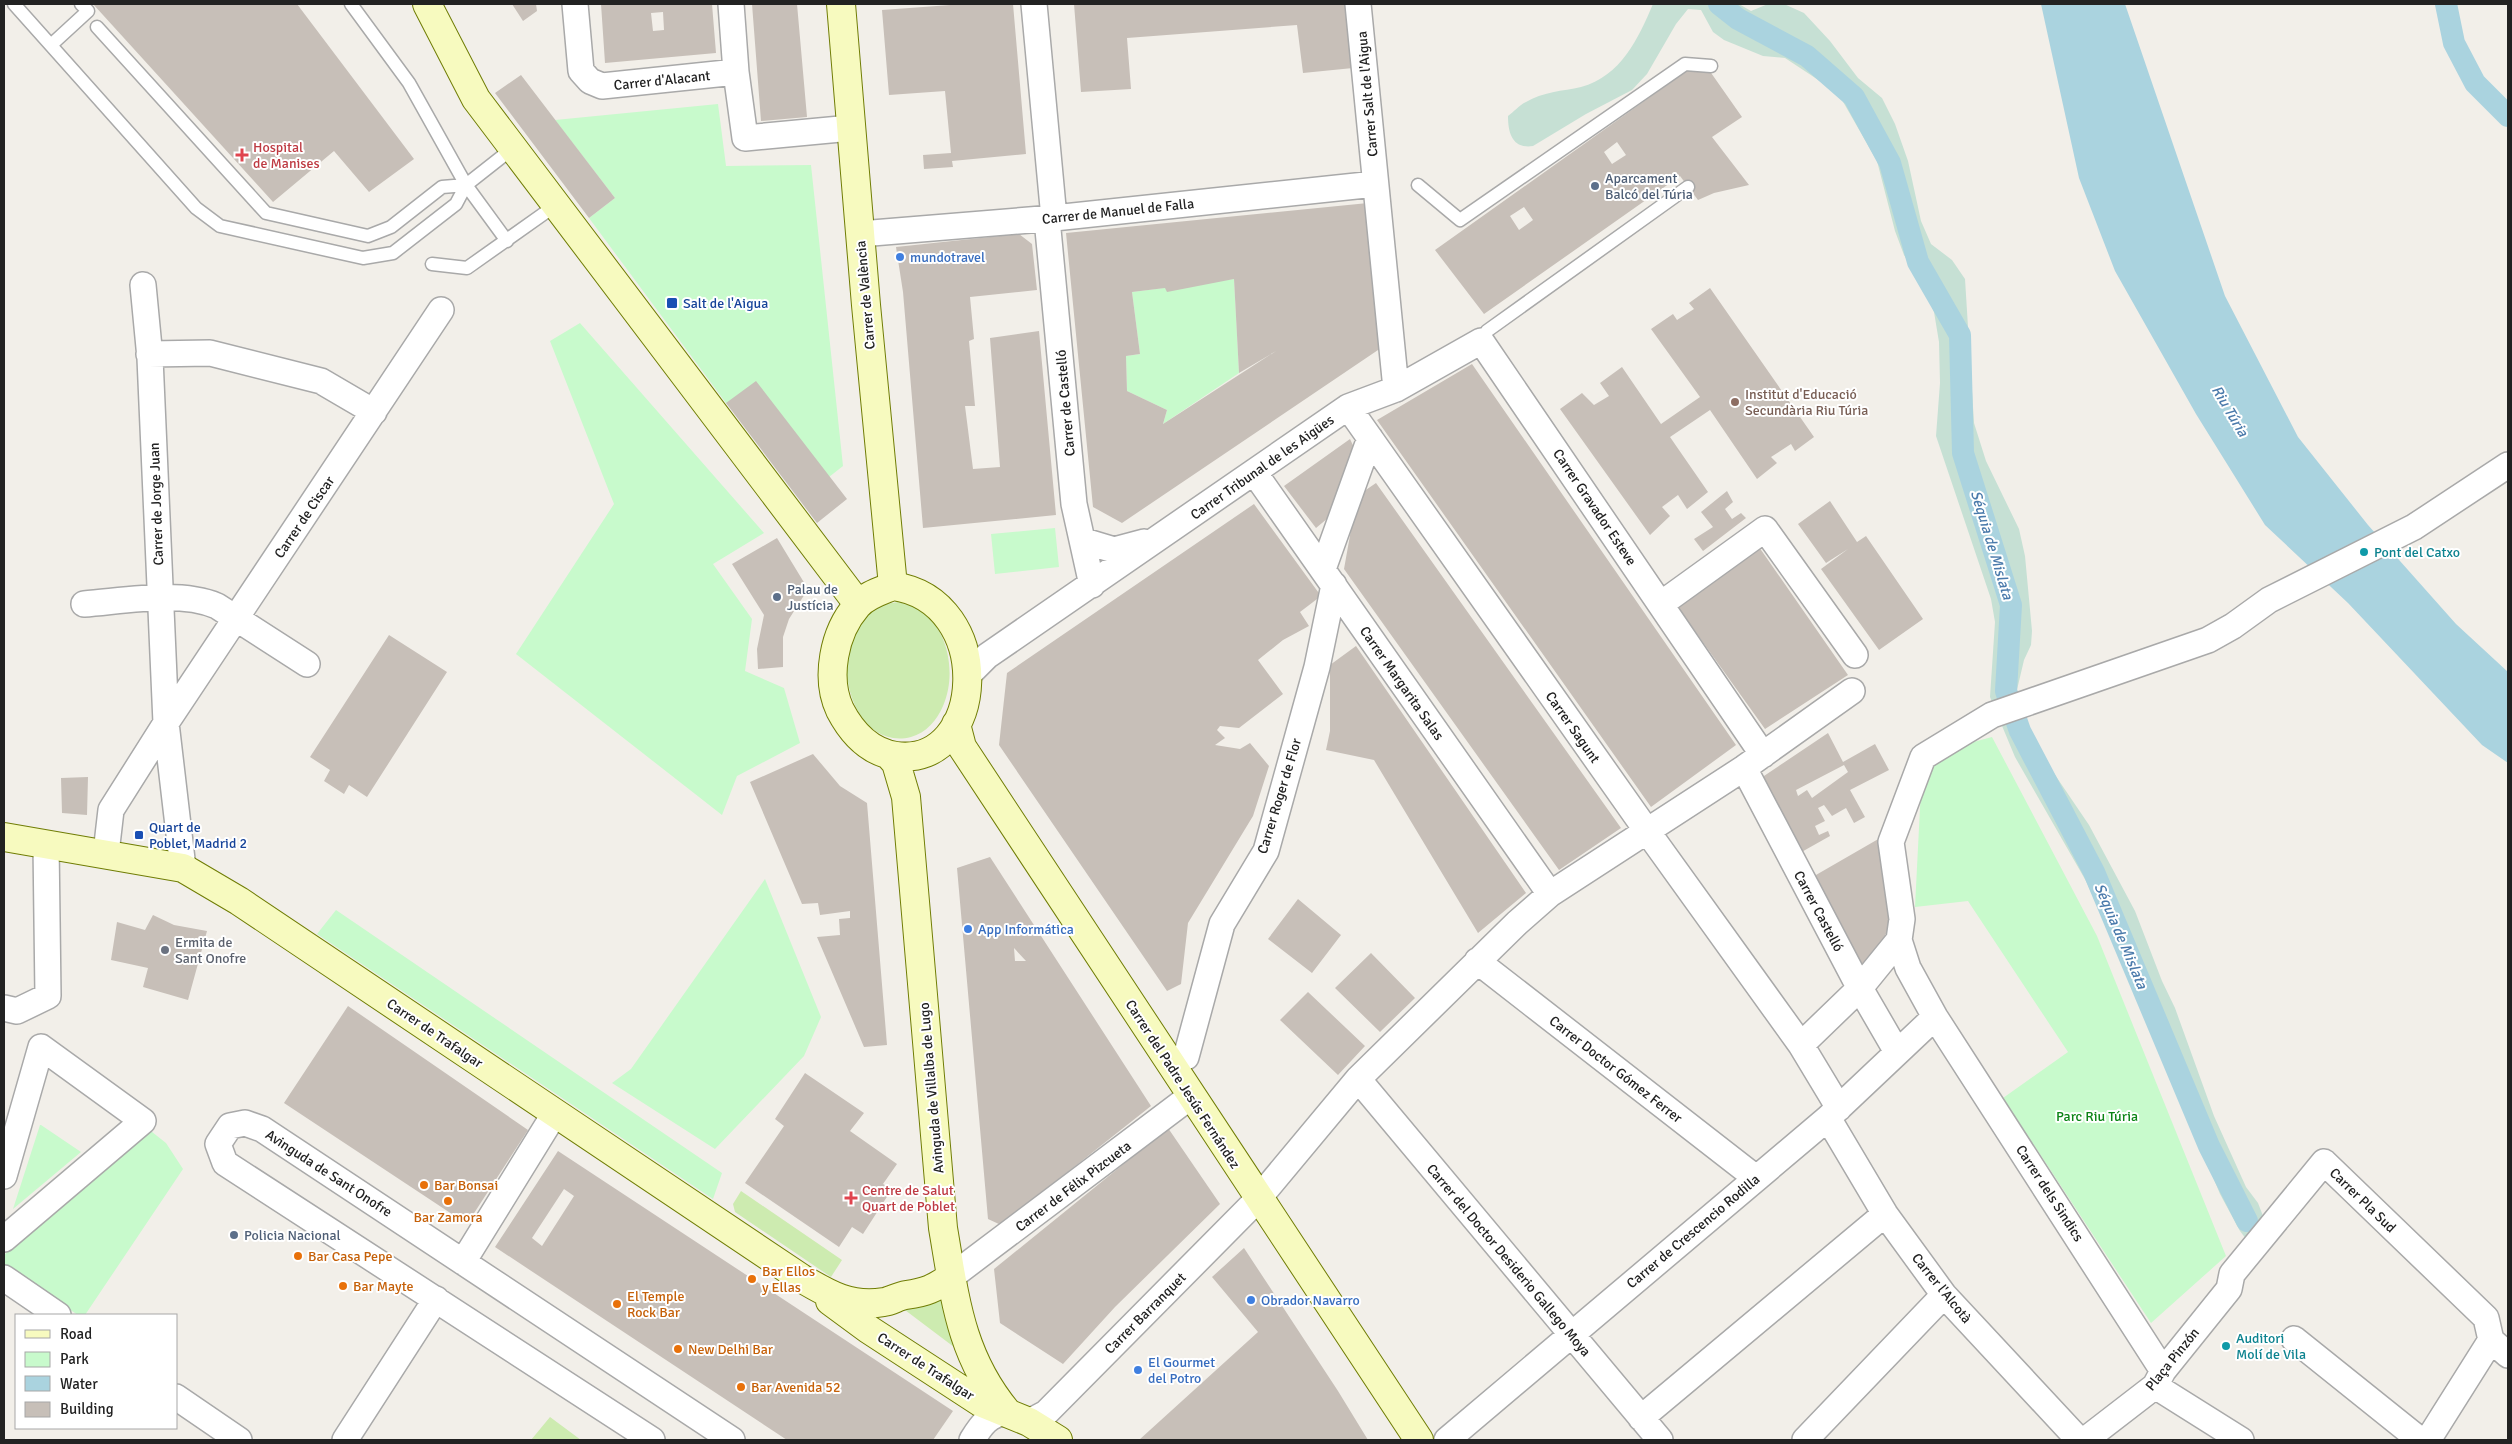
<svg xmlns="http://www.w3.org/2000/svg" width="2512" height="1444" font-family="Signika,sans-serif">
	<rect width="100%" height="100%" fill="#f2efe9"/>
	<path fill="#cdebb0" d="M898,602c6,2 12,3 18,6 33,17 41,67 27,98 -6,14 -17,27 -32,31 -70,18 -95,-127 -13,-135z
		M741,1191l101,69 -11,17 -96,-65 -2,-8z
		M942,1294l3,25 9,28 -57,-43z
		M550,1417l31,23h-50z"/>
	<path fill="#c6e0d4" d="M1653,4h86l12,7 17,-7h16l20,9 26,28 28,37 24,20 13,26 13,37 13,60 10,23 21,16 13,19 9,144 12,38 33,68 6,27 7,75 -1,14 -7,15 -8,34 3,13 30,59 40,59 46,86 27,70 13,27 39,108 32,71 12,16 5,13 -4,14 -13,9 -6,-8 -20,-37 -83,-201 -51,-112 -71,-124 -25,-60 5,-75 -4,-23 -55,-163 4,-53 -1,-41 -5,-30 -11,-26 -19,-31 -9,-24 -18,-70 -39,-68 -53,-35 -22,-2 -39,-16 -11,-8 -12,-22 -13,-1 -12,15 -29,50 -15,16 -46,24 -53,32c-20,3 -25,-12 -25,-30 6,-4 11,-11 18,-14 16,-10 37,-11 55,-15 40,-11 57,-48 72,-83z"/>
	<path fill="#c8facc" d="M718,104l8,62 85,-1 32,301 -14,11 -103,-74 -137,-185 26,-20 -60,-78z
		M1234,279l5,94 -76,51 4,-14 -40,-19 -1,-35 14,-2 -8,-62z
		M580,323l184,210 -51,31 39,55 -7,52 39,17 16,55 -63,33 -15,39 -206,-161 98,-150 -64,-163z
		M1055,528l4,39 -64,7 -4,-40z
		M1992,737l105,199 129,320 -75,67 -148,-225 65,-46 -100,-151 -53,6 6,-119 19,-37z
		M765,879l56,138 -17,39 -89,93 -103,-66 19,-14z
		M336,910l386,263 -9,26 -396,-265z
		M41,1125l40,27 -68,57 27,-84z
		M147,1128l19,15 17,26 -98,146h-7l-74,-49v-11z"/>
	<path fill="#aad3df" d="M2041,4h84l100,292 73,141 70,88 88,99 52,48v91l-26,-18 -134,-142 -83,-78 -69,-111 -81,-143 -36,-93z"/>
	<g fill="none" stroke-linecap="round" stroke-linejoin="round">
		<path stroke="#aad3df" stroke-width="22" d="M1719,4l19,15 69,37 47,41 36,66 28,99 42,73 3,118 48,152 -5,86 14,40 74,141 115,274 38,75
			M2446,4l8,39 21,40 33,33"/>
	</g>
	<path fill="#c7bfb8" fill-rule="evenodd" d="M93,4h204l117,155 -45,33 -35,-41 -61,51z
		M512,4h24l1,7 -14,10z
		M601,4h111l4,49 -111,10zM663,12l1,18 -11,1 -2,-18z
		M752,4h45l10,113 -46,4z
		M964,4h49l13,150 -74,7 1,6 -29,2 -1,-14 28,-2 -6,-62 -56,4 -7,-85z
		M1074,4h273l6,64 -50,5 -6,-48 -170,13 4,51 -50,3z
		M1702,60l40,57 -30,20 37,48 -35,8 -16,7 -18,-24 -196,138 -49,-64zM1617,142l9,13 -14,9 -8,-12zM1524,207l9,13 -14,10 -9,-14z
		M521,75l94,123 -26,20 -94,-125z
		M1368,203l13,145 -259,175 -29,-16 -27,-274zM1234,279l5,94 37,-22 -113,73 4,-14 -40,-19 -1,-35 14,-2 -8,-62 33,-4 2,4z
		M1019,234l13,10 5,46 -67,7 4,42 -5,2 6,65h-10l8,63 27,-2 -10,-129 49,-7 17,184 -133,13 -20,-236 -7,-45z
		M1710,288l104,149 -19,14 -4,-7 -20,13 6,6 -20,16 -47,-69 -40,27 38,55 -21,17 -9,-14 -16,12 8,9 -20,19 -90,-126 22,-16 12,12 15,-9 -9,-13 22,-16 39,57 39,-27 -49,-68 22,-15 4,6 17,-11 -5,-6z
		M1472,364l264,381 -85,62 -274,-387z
		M756,381l91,118 -30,24 -91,-120z
		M1350,439l8,17 -18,52 -24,20 -32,-42z
		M1376,483l245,345 -62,42 -215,-301 13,-73z
		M1727,491l6,11 -8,7 7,10 9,-6 5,5 -43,33 -9,-12 19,-12 -12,-15z
		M1830,501l27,41 9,-6 57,83 -44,31 -58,-81 27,-20 -22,14 -28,-39z
		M1254,504l67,92 -21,16 9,14 -26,14 -25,20 25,34 -44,34 -19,-2 -3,4 8,8 -10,7 25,4 10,-6 19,23 -16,50 -65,107 -7,61 -14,7 -168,-246 8,-72z
		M777,538l31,51 -19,30 -6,18v30l-25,2 -1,-20 7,-34 -32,-51z
		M1759,547l89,128 -83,54 -88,-123z
		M389,635l58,37 -80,125 -18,-12 -5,9 -20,-13 6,-11 -20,-13z
		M1356,646l170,247 -48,40 -104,-173 -48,-10 4,-19v-66z
		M1828,733l15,29 32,-18 14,26 -39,20 15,27 -11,6 -8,-15 -14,8 -8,-11 -6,3 7,13 -10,5 4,9 9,-4 2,5 -32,18 -40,-74zM1844,765l4,7 -36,26 -5,-8 -9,6 -2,-6z
		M813,754l27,32 27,17 20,242 -23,2 -47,-110 23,-2 -1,-16 11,-1v-7l-30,4 -2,-12 -16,1 -52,-122z
		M88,777l-1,38 -25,-2 -1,-35z
		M1887,834l4,88 -6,14 -25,36 -51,-93z
		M990,857l161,249 -150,119 -13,-6 -31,-351zM1014,948l12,13h-11z
		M1298,899l43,36 -29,38 -44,-34z
		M153,915l21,10 33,6 -19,69 -45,-13 5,-19 -37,-8 6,-38 28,8z
		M1371,953l44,45 -35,34 -45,-44z
		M1308,992l57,54 -27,29 -58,-55z
		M348,1006l180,124 -61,94 -183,-121z
		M805,1073l59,40 -14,18 47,33 -14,20 9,5 -29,45 -11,-7 -13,20 -94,-64 39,-57 -9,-7z
		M1168,1128l52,76 -105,103 -52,57 -63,-41 -6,-54z
		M558,1151l395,260 -20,29h-146l-292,-193zM564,1189l10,7 -32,50 -10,-8z
		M1244,1248l94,143 30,49h-229l119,-108 -46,-55z"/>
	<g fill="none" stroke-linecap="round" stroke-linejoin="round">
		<defs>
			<path id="lane" d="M14,4l182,204 24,18 143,32 30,-5 63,-49 10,-19 47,-37
				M351,4l58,79 57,102 41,56
				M97,27l169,186 102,23 23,-9 51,-40 24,-2
				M51,45l37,-34 -7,-7
				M1418,185l42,35 225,-156 26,2
				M432,264l35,4 89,-63
				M1481,341l6,-10 201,-144"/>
			<path id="street" d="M575,4l6,67 9,10 12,5 134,-14
				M731,4l5,68 9,66 106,-10
				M1034,4l20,214
				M1358,4l38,385
				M1047,219l27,285 18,81
				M860,234l194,-16 321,-34
				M143,285l7,73 16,365 17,145
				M149,354l61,-1 111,28 53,31
				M1348,407l299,424 154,214
				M1254,472l296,422
				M1084,541l30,9 30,-8
				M1323,569l47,-131
				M84,604c40,-3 96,-14 133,2l90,58
				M1661,604l104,-75 90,126
				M967,676l20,-20 361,-249 48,-18 85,-48 282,414
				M1744,768l113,215 40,69
				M106,853l5,-43 55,-87 275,-413
				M1477,961l279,217
				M4,1008l13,3 31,-15 -2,-152
				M1186,1057l36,-133 44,-73 51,-184 17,-82
				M1358,1079l302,361
				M1839,1108l-38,-63 59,-57 39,-48
				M1828,1118l57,96 59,81 135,145
				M4,1176l37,-129 102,74 -139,118
				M463,1262l92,-149
				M951,1277l232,-175h13
				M4,1278l54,37
				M2294,1339l126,101
				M2163,1371l-228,-354 -27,-49 -9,-28 3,-21 -11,-77 32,-85 69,-42 216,-75 25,-14 36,-26 145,-73 94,-62
				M2155,1386l86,54
				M176,1397l63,43
				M1641,1418l244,-204
				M1029,1422l17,-9 212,-214 100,-120 159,-156 33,-29 194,-126 108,-77
				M345,1440l91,-141
				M652,1440l-427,-277 -7,-19 12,-18 15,-3 17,6 470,311
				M972,1440c10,-16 16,-25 35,-28
				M1447,1440l381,-322 107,-101
				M1805,1440l139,-145
				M2085,1440l70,-54 8,-15 66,-82 3,-15 92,-112 162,156 5,22 17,15
				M2428,1440l63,-100"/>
			<path id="secondary" d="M427,4l49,95 382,505
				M841,4l25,301 27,281
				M893,586c104,15 93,182 3,170 -27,-4 -44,-23 -56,-46 -15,-32 -6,-78 17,-104 9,-11 24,-15 36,-20z
				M956,724l6,23 457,693
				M889,755l7,8 10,34 37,431c12,70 17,127 64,184
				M4,837l179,31 56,33 562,377c27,16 50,30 83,24 7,-1 15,-6 22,-7 21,-3 27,-6 45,-18
				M830,1301l38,28 112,73 49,20 29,18"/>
		</defs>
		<use href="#lane" stroke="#a9a9a9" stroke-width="15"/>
		<use href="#street" stroke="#a9a9a9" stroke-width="28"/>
		<use href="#secondary" stroke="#707d05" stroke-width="30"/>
		<use href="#lane" stroke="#fff" stroke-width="12"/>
		<use href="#street" stroke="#fff" stroke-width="25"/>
		<use href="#secondary" stroke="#f7fabf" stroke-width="28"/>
	</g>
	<g fill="#e0444e" stroke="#fff" stroke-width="2">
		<path d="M239.5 147.5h5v5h5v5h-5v5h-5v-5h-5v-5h5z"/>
		<path d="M848.5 1190.5h5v5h5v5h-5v5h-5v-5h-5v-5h5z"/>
	</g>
	<g fill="#5c6f8a" stroke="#fff" stroke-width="2">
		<circle cx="1595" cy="186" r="5"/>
		<circle cx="777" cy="597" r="5"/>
		<circle cx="234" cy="1235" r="5"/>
	</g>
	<g fill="#3f7fe0" stroke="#fff" stroke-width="2">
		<circle cx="900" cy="257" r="5"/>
		<circle cx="968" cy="929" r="5"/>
		<circle cx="1251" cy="1300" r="5"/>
		<circle cx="1138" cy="1370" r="5"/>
	</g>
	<g fill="#1a4fb4" stroke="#fff" stroke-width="2">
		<rect x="666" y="297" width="12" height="12" rx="2.5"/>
		<rect x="134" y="830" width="10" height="10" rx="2.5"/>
	</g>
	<circle fill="#8d6e63" stroke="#fff" stroke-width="2" cx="1735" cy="402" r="5"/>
	<g fill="#0f9aa8" stroke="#fff" stroke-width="2">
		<circle cx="2364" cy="552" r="5"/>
		<circle cx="2226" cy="1346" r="5"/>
	</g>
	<circle fill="#6b7280" stroke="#fff" stroke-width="2" cx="165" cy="950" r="5"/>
	<g fill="#e8710a" stroke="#fff" stroke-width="2">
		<circle cx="424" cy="1185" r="5"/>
		<circle cx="448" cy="1201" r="5"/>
		<circle cx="298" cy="1256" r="5"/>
		<circle cx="752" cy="1279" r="5"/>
		<circle cx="343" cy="1286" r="5"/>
		<circle cx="617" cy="1304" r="5"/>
		<circle cx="678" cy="1349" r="5"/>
		<circle cx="741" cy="1387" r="5"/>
	</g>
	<g text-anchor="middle" stroke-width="4" stroke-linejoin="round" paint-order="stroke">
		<g font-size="14" fill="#222" stroke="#fff">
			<text transform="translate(662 80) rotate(-6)" y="5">Carrer d'Alacant</text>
			<text transform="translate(1367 94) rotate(-95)" y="5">Carrer Salt de l'Aigua</text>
			<text transform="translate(1118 211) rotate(-6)" y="5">Carrer de Manuel de Falla</text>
			<text transform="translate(865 295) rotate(-95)" y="5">Carrer de València</text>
			<text transform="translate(1065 403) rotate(-95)" y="5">Carrer de Castelló</text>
			<text transform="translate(1262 467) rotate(-35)" y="5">Carrer Tribunal de les Aigües</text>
			<text transform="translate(156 504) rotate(-92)" y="5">Carrer de Jorge Juan</text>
			<text transform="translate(1595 507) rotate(56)" y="5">Carrer Gravador Esteve</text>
			<text transform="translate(304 517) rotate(-56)" y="5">Carrer de Ciscar</text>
			<text transform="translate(1402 683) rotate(55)" y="5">Carrer Margarita Salas</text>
			<text transform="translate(1573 727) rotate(55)" y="5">Carrer Sagunt</text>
			<text transform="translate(1279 796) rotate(-73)" y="5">Carrer Roger de Flor</text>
			<text transform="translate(1819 911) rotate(62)" y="5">Carrer Castelló</text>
			<text transform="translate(435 1033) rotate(34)" y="5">Carrer de Trafalgar</text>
			<text transform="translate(1616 1069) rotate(38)" y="5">Carrer Doctor Gómez Ferrer</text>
			<text transform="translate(1183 1084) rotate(57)" y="5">Carrer del Padre Jesús Fernández</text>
			<text transform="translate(931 1088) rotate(-95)" y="5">Avinguda de Villalba de Lugo</text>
			<text transform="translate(329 1173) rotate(33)" y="5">Avinguda de Sant Onofre</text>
			<text transform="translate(1073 1186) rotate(-37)" y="5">Carrer de Félix Pizcueta</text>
			<text transform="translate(2050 1193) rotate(57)" y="5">Carrer dels Sindics</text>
			<text transform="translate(2363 1200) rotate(44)" y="5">Carrer Pla Sud</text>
			<text transform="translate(1693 1231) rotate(-40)" y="5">Carrer de Crescencio Rodilla</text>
			<text transform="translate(1509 1260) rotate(50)" y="5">Carrer del Doctor Desiderio Gallego Moya</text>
			<text transform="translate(1942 1288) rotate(51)" y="5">Carrer l'Alcotà</text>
			<text transform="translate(1145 1313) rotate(-45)" y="5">Carrer Barranquet</text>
			<text transform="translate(2172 1359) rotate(-51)" y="5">Plaça Pinzón</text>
			<text transform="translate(926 1366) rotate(33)" y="5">Carrer de Trafalgar</text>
		</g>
		<g font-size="14" fill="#be3a42" stroke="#fff" text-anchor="start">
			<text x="253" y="152">Hospital<tspan x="253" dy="16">de Manises</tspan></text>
			<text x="862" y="1195">Centre de Salut<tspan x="862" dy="16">Quart de Poblet</tspan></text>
		</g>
		<g font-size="14" fill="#4e5e75" stroke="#fff" text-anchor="start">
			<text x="1605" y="183">Aparcament<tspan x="1605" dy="16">Balcó del Túria</tspan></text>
			<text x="787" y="594">Palau de<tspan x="787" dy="16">Justícia</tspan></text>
			<text x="244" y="1240">Policia Nacional</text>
		</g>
		<g font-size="14" fill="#366cbe" stroke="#fff" text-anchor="start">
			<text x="910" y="262">mundotravel</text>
			<text x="978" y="934">App Informática</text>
			<text x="1261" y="1305">Obrador Navarro</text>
			<text x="1148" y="1367">El Gourmet<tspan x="1148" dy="16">del Potro</tspan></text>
		</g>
		<g font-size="14" fill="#164399" stroke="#fff" text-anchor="start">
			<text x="683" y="308">Salt de l'Aigua</text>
			<text x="149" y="832">Quart de<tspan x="149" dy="16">Poblet, Madrid 2</tspan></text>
		</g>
		<g font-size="14" fill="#785e54" stroke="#fff" text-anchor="start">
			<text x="1745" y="399">Institut d'Educació<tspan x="1745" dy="16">Secundària Riu Túria</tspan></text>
		</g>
		<g font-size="14" fill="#0d838f" stroke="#fff" text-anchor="start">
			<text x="2374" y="557">Pont del Catxo</text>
			<text x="2236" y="1343">Auditori<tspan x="2236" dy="16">Molí de Vila</tspan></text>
		</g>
		<g font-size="14" fill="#5b616d" stroke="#fff" text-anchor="start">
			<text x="175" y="947">Ermita de<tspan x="175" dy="16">Sant Onofre</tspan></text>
		</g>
		<g font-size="14" fill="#0c8416" stroke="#fff">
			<text x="2097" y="1121">Parc Riu Túria</text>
		</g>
		<g font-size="14" fill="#c56008" stroke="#fff" text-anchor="start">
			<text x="434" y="1190">Bar Bonsai</text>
			<text x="448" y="1222" text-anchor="middle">Bar Zamora</text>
			<text x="308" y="1261">Bar Casa Pepe</text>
			<text x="762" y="1276">Bar Ellos<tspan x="762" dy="16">y Ellas</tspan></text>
			<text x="353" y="1291">Bar Mayte</text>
			<text x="627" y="1301">El Temple<tspan x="627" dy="16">Rock Bar</tspan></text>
			<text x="688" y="1354">New Delhi Bar</text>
			<text x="751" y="1392">Bar Avenida 52</text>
		</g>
		<g font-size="15" font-style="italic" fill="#4a7aab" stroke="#fff">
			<text transform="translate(2230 411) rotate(59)" y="5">Riu Túria</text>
			<text transform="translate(1992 545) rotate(73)" y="5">Séquia de Mislata</text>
			<text transform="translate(2121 936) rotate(67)" y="5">Séquia de Mislata</text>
		</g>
	</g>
	<rect width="2512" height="1444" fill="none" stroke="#222222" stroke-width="10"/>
	<rect x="15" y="1314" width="162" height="115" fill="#ffffff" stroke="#a7a7a7"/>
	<rect x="25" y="1330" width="25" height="8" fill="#f7fabf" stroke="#a7a7a7"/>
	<text x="60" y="1339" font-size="15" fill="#222222">Road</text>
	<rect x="25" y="1352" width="25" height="15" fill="#c8facc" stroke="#a7a7a7"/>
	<text x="60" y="1364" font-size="15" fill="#222222">Park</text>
	<rect x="25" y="1376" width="25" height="15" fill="#aad3df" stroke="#a7a7a7"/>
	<text x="60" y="1389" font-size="15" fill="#222222">Water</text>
	<rect x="25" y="1402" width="25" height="15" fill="#c7bfb8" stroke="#a7a7a7"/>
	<text x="60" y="1414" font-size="15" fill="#222222">Building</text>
</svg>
